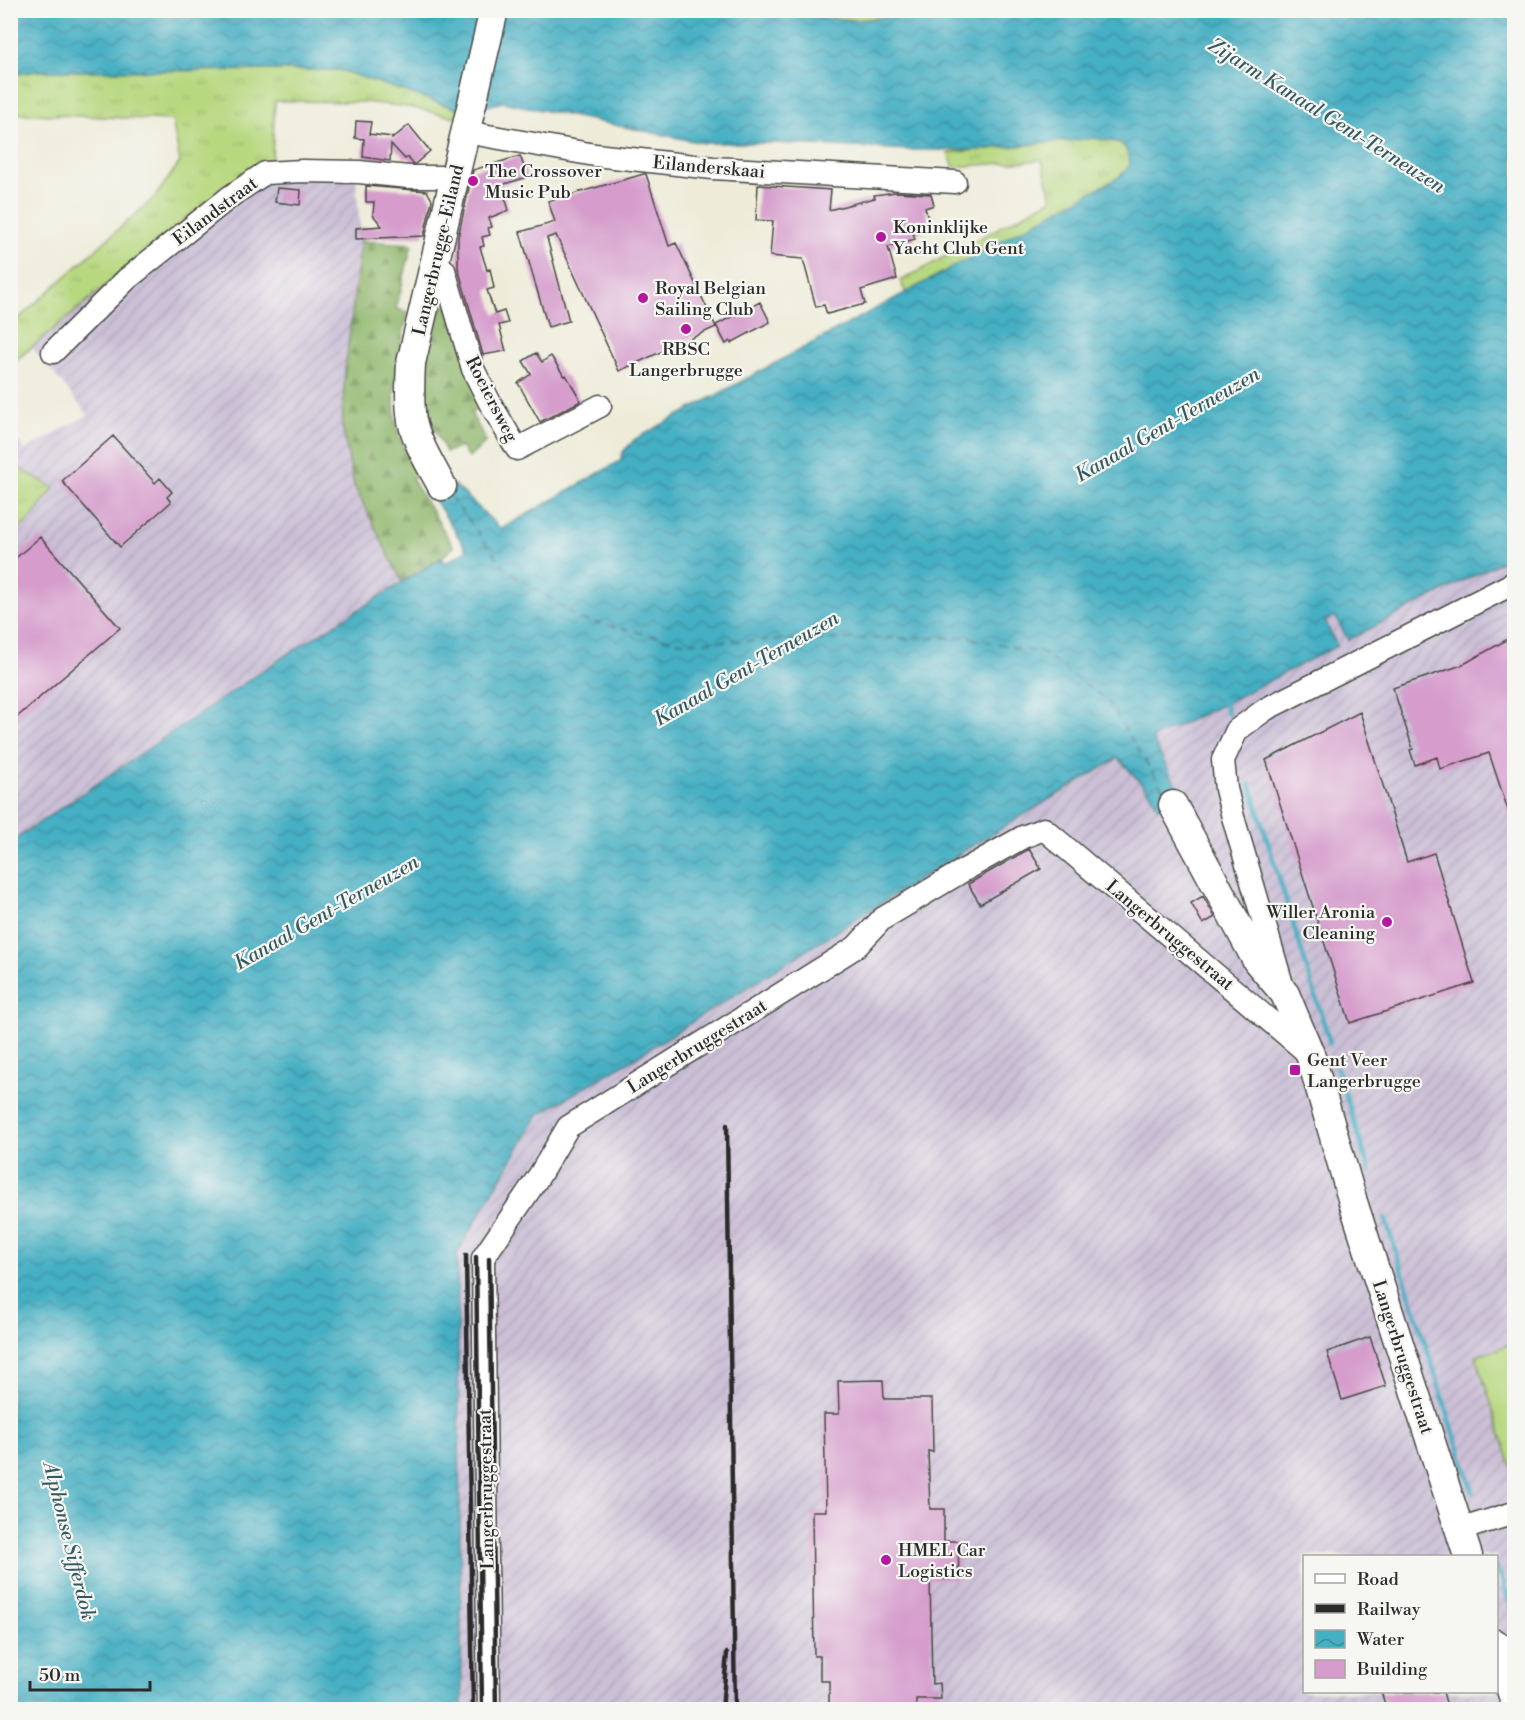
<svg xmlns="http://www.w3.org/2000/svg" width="1525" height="1720" font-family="'Libre Bodoni',serif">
	<defs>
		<pattern id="industrial-furrows" width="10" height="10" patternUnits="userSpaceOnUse" patternTransform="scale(1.5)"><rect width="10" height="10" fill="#cbbfd6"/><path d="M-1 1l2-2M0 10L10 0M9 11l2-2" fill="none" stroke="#aea4b8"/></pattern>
		<pattern id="grass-tufts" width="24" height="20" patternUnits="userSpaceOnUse" patternTransform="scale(1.5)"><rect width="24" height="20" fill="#b8d880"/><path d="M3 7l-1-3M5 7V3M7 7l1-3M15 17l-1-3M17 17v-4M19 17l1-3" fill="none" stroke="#9eba6f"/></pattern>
		<pattern id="forest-firs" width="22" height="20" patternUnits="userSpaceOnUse" patternTransform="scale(1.5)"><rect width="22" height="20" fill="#92b86e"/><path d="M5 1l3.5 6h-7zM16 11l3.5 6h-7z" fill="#77965b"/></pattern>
		<pattern id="water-waves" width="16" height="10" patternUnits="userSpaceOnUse" patternTransform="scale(1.5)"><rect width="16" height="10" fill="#45afc3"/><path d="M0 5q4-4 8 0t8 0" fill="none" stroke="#3a8f9f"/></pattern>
	</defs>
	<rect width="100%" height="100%" fill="#f6f6f2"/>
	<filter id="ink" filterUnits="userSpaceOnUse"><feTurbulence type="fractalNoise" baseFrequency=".0167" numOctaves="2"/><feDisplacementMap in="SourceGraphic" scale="12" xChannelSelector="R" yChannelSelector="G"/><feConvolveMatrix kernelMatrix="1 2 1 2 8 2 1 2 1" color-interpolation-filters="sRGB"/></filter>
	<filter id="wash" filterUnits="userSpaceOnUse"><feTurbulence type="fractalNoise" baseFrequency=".008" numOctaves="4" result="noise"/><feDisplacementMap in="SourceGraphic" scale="24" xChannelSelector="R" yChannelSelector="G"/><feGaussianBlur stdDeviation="1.35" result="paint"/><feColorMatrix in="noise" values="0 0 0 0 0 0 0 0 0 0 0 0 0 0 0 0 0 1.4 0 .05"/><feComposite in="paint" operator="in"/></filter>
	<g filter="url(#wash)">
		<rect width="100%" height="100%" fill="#eeecd9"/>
		<path fill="url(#industrial-furrows)" fill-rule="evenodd" d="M272,159l37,4 47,17 5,61 -16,130 -3,55 12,59 48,97 -119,75 -272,185 -1,-411 15,19 63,-35 -56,-68 88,-74 106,-84z
			M1514,555v1154h-1052l-5,-456 81,-138 103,-61 328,-206 149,-90 34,38 6,12 23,-13 -30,-57 73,-34 113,-58 -13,-25 10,-5 14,24zM1304,1556h192v136h-192z"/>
		<path fill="url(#grass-tufts)" stroke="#728256" stroke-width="1.5" d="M723,11h230l-97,9z
			M340,70l120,40 1,4 -8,3 -44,-10 -45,-5 -89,-1 -3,58c-15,10 -32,19 -47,30 -75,54 -141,118 -214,175v-39l144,-128 25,-35 -8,-42 -161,-7v-38l26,-4z
			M1095,138c23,4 31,0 35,27l-11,12 -213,116 -6,-12 152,-82 -10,-39 -88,7 -6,-14z
			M11,461l6,6 37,21 -23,30 -20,19z"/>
		<path fill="url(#forest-firs)" stroke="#5e724c" stroke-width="1.5" d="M361,241l51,3 -16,65 12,3c-9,40 -22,90 -7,130 5,11 12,22 18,33l-7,4 42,68 -13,11 -39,24 -48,-97 -12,-59 3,-55z
			M441,306h7l36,99 -13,8 15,28 -17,17 -8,-11 -15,5c-5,-11 -12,-22 -16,-34 -11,-38 2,-75 11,-112z"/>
		<path fill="#b8d880" stroke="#728256" stroke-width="1.5" d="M1514,1343v122l-3,1 -35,-110z"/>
		<path fill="url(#water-waves)" stroke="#386d77" stroke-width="1.5" d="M11,10h495l5,2 12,-2h200l133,10 97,-10 561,1v544l-166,85 -13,-24 -10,5 12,25 -113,58 -72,34 29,57 -23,13 -6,-13 -34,-37 -149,90 -328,206 -103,61 -81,138 5,456h-451v-867l272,-185 158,-99 4,5 22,-13 -34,-53 22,-12 46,44 119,-68 3,-9 12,-13 484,-262 11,-12 -2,-14 -7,-8 -26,-5 -120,12h-65l-136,-7h-71l-200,-41 -27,7 -15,1 -121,-40 -303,1 -26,4z"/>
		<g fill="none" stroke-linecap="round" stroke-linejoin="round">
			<path stroke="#45afc3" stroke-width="4.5" d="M1223,700l5,14
				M1250,784l80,259
				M1337,1068l33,104
				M1385,1218l88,274
				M1496,1567l6,11 12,40"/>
			<path stroke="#345960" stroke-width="1.5" stroke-dasharray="8 6" stroke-linecap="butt" d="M450,496l54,71 76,52 101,23 285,-5 76,16 65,47 59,94"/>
		</g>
		<g id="blocks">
			<path fill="#d59ccc" d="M356,121l15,1 -2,12 23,3v2l17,-14 21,26 -15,13h-2l-5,-7 -3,2 -14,-15 -1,17 -27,-4 1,-18 -9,-1z
				M520,156l8,21 -27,8 8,25 -20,8 3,9 -4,1 2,7 -8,2 2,9 -4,1 7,23 3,-1 4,19 -7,2 8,24 9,-3 4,12 -9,2 7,26 -23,4 -25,-87v-31l15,-67z
				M644,174h2l23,72 7,-3 40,84 -97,44 -63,-136 -9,3 22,83 -21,6 -28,-95 35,-10 -7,-21z
				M758,185l73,5 -2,20 46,-12 -1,-3 22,-3 35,2 3,11 -9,3 6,21 -18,5 2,5 -27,8 9,32 -36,11 4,14 -38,10 -3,-9 -8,2 -13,-48 -33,-3 3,-35 -17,-1z
				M366,186l61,5 5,9 -8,36 -68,3v-11l26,-2 -9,-11 1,-13h-8z
				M277,188l24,2 -1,15 -25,-3z
				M760,302l10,20 -39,21 -1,-2 -4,3 -10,-19z
				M536,353l6,9 9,-6 13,20 2,-1 15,26 -41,21 -22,-39 13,-9 -8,-13z
				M113,436l42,47 5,-5 12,14 -5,5 4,5 -51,45 -58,-66z
				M40,537l80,91 -110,95v-160z
				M1515,635v186l-3,1 -23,-69 -49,16 -3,-12 -22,8 -5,-15 3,-1 -20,-61 69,-23z
				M1360,712l47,150 27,-9 40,130 -124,40 -84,-263z
				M1029,849l12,20 -61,35 -12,-20z
				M1203,896l12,21 -12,7 -12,-21z
				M1370,1337l16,49 -44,14 -15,-48z
				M883,1380l1,19h48l1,53 -5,-1 2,58h14v32h14l1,38h-29l2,105 8,-1 1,16h-25v11h-87v-29h-9v-25h-6l-2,-145h14l-2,-97h15l-1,-33z
				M1381,1692h62l5,18h-61z"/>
		</g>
	</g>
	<g filter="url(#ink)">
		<use href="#blocks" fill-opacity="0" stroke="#484845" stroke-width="1.5"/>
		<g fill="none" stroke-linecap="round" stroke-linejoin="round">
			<defs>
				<path id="minor" d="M466,132l129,23 118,13 242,14
					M434,268l10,2 29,99 17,34 27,46 83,-43
					M53,352l74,-73 104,-83 34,-23 37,-2 57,1 49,5h46
					M1284,991l-51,-174 -7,-28 -3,-29 14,-30 29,-21 248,-126
					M1459,1530l55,-17
					M489,1710l-6,-452 56,-82 29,-49 288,-180 26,-28 77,-46 64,-36 21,-8 265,225"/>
				<path id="major" d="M442,486c-11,-20 -25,-43 -30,-65 -3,-20 -2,-39 -1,-58l83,-353
					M1173,805l84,156 28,33 25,60 43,148 115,354
					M1496,1644l18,55"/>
			</defs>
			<use href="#minor" stroke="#484845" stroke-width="25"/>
			<use href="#major" stroke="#484845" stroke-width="31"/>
			<use href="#minor" stroke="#fff" stroke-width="22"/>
			<use href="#major" stroke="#fff" stroke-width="28"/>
			<path stroke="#2b2b2b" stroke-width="4.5" d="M727,1125l8,585
				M466,1255l7,455
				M476,1257l6,453
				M489,1258l7,452
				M722,1710l5,-57"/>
		</g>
	</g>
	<g fill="#b5179e" stroke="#f6f6f2" stroke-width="2">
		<circle cx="473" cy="181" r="6"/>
		<circle cx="881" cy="237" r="6"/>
		<circle cx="643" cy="298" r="6"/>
		<circle cx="686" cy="329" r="6"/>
		<circle cx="1387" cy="922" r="6"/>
		<rect x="1289" y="1064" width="12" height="12" rx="3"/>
		<circle cx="886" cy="1560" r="6"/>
	</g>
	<g text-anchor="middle" stroke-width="4.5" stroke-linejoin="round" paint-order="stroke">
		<g font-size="18" fill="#2b2b2b" stroke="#f6f6f2">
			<text transform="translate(709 167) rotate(5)" y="6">Eilanderskaai</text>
			<text transform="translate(215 211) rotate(-37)" y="6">Eilandstraat</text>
			<text transform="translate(438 250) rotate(-77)" y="6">Langerbrugge-Eiland</text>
			<text transform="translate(492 399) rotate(63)" y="6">Roeiersweg</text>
			<text transform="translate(1170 935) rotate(40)" y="6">Langerbruggestraat</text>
			<text transform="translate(697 1046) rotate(-32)" y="6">Langerbruggestraat</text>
			<text transform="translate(1403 1357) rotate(72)" y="6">Langerbruggestraat</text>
			<text transform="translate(486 1489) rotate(-91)" y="6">Langerbruggestraat</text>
		</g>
		<g font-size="18" fill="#2b2b2b" stroke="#f6f6f2" text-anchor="start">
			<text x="485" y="177">The Crossover<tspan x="485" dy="21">Music Pub</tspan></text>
			<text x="893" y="233">Koninklijke<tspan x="893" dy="21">Yacht Club Gent</tspan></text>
			<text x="655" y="294">Royal Belgian<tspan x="655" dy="21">Sailing Club</tspan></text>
			<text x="686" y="355" text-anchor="middle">RBSC<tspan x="686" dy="21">Langerbrugge</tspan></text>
			<text x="1375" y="918" text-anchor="end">Willer Aronia<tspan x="1375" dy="21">Cleaning</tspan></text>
			<text x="1307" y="1066">Gent Veer<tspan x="1307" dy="21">Langerbrugge</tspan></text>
			<text x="898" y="1556">HMEL Car<tspan x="898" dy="21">Logistics</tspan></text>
		</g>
		<g font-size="20" font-style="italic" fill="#345960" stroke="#f6f6f2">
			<text transform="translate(1327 115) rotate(32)" y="7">Zijarm Kanaal Gent-Terneuzen</text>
			<text transform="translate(1167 424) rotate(-30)" y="7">Kanaal Gent-Terneuzen</text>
			<text transform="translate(746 668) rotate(-30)" y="7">Kanaal Gent-Terneuzen</text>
			<text transform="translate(326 912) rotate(-30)" y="7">Kanaal Gent-Terneuzen</text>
			<text transform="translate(70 1541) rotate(76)" y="7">Alphonse Sifferdok</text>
		</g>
	</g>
	<rect width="1525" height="1720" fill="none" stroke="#f6f6f2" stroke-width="36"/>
	<rect x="1303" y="1555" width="195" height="138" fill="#f6f6f2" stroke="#a5a5a2" stroke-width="1.5"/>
	<rect x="1315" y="1574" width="30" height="9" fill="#ffffff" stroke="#a5a5a2" stroke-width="1.5"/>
	<text x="1357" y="1585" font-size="18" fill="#2b2b2b">Road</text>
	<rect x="1315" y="1604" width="30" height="9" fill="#2b2b2b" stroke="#a5a5a2" stroke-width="1.5"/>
	<text x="1357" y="1615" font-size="18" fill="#2b2b2b">Railway</text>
	<rect x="1315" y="1630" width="30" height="18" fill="url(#water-waves)" stroke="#a5a5a2" stroke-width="1.5"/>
	<text x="1357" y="1645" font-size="18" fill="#2b2b2b">Water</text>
	<rect x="1315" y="1660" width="30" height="18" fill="#d59ccc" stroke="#a5a5a2" stroke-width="1.5"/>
	<text x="1357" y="1675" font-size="18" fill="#2b2b2b">Building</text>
	<path d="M30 1681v9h120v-9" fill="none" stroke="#2b2b2b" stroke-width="3"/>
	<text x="39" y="1681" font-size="18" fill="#2b2b2b" stroke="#f6f6f2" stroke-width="4.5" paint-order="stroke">50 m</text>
</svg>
